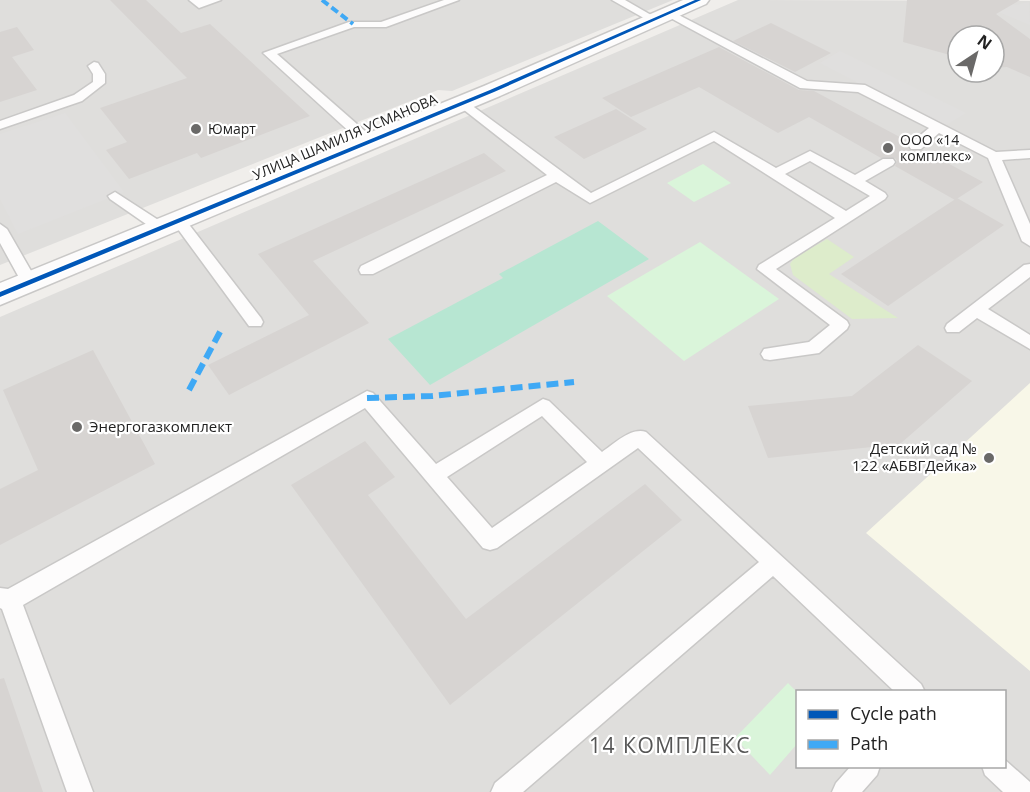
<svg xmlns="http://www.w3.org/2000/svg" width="1030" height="792" font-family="'Open Sans',sans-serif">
	<rect width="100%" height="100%" fill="#f0eeeb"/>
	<path fill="#dfdedc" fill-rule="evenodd" d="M0,0h673l-221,91 -14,-1 -438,175z
		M738,0l292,1v791h-1030v-475zM958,36h36v36h-36zM798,692h206v74h-206z"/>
	<path fill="#f8f7e8" d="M1030,383v288l-164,-138z"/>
	<path fill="#ddeccb" d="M827,239l27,18 -25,17 69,44 -46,1 -59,-44 -3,-11 4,-6z"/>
	<path fill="#daf5da" d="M703,164l28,19 -37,19 -27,-19z
		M700,242l79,57 -95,62 -77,-65z
		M788,683l9,9v52l-27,31 -35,-37z"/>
	<path fill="#b7e6d2" d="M598,221l51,38 -219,126 -42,-46 115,-61 -4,-4z"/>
	<path fill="#e0dfde" d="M970,0h33l13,5 13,-3 1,23z
		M840,51l126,62 -23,14 -123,-64z
		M65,113l59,79 -106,42 -18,-35v-65z"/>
	<path fill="#d7d4d2" d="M110,0h36l35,33 29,-9 100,92 -109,42 -4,-5 -68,26 -23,-29 21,-8 -27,-34 87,-30z
		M907,0h113l-24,14 34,25v38l-23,-10 -13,1v-32h-36v25l-7,-2 -1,-4 -47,-13z
		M771,23l60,30 -36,19 -62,-31z
		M17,27l17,23 -22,7 25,33 -37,12v-70z
		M719,47l80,43 15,1 95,51 -2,5 4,4 12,-1 60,32 -28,18 -60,-34 2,-5 -2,-3h-14l-72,-41 -31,16 -79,-46 -68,30 -29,-19z
		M616,109l31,20 -63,30 -30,-22z
		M484,153l22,18 -193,90 56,62 -140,72 -21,-30 101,-50 -51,-61z
		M957,198l47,27 -116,81 -47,-32z
		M918,345l54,36 -72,63 -132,14 -20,-52 104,-10z
		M93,350l62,114 -155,81v-56l38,-19 -35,-80z
		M365,441l30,36 -27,18 98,124 179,-135 37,36 -232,185 -159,-220z
		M4,678l39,114h-43v-113z"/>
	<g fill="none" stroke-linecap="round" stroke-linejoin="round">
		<defs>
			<path id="service" d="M189,0h32l-22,8z
				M444,0h15l-73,27h-32l-77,27 97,85 2,3 -2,3h-10l-101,-92 86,-31h32z
				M612,0h13l33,19 -5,3 -4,-1z
				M669,10l138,71 58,4 131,67 34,-2v8l-28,2 28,64v22l-8,-5 -34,-83 -49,-25 -18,16h-10l-2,-3 2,-3 18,-15 -71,-36 -58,-4 -135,-73 -1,-2z
				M94,62l4,1 7,11v9l-23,18 -82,28v-8l74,-26 19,-13v-8l-5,-8z
				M463,99l128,94 123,-61 62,36 34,-17 45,24 28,-16h10l2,3 -2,3 -28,16 20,12 2,3 -2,3 -109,70 71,52 2,4 -2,4 -28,24 -49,7 -6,-1 -3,-5 3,-5 45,-7 21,-17 -73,-56 2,-4 76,-47 -121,-77 -124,62 -34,-21 -183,92h-12l-2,-4 2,-4 186,-91 -88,-69 -2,-3zM810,161l60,35 -24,15 -61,-37z
				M115,192l51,33 2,3 -2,3h-10l-46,-32 -2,-3z
				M179,216l5,2 77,100 2,4 -2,4h-12l-77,-105z
				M0,224l7,5 31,54 -2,4h-12l-2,-4 -22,-40z
				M1030,264v13l-42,32 42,26v14l-53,-31 -18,14h-12l-2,-4 2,-4 77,-59z
				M367,391l6,2 63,71 107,-65 6,2 53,51c12,-8 29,-25 44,-20l275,252 4,8h-30l-122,-116 -250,216h-32l4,-9 264,-221 -121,-114 -141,100 -7,2 -7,-2 -118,-140 -342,197 70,187h-26l-65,-183 -2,-1v-20l8,1zM542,416l45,46 -95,66 -45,-51z
				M1004,759l26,23v10h-27l-18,-17 -3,-9h22z
				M851,766h29l-3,9 -15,17h-30l4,-9z"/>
			<path id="minor" d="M683,0h26l-3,4 -206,92 -500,209v-22l484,-197z"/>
		</defs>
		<use href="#service" stroke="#c9c8c7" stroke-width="3"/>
		<use href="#minor" stroke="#c9c8c7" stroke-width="3"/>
		<use href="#service" fill="#fdfcfc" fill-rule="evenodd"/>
		<use href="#minor" fill="#fdfcfc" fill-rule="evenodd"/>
		<path stroke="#3fa9f5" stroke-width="4" stroke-dasharray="8 4" stroke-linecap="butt" d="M322,0l31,24"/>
		<path stroke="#3fa9f5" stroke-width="6" stroke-dasharray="12 6" stroke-linecap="butt" d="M189,390l32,-60
			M367,398l65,-2 142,-14"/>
		<defs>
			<path id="cycleway" d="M695,0h6l-207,92 -494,205v-5l490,-202z"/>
		</defs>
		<use href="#cycleway" stroke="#fff" stroke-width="3"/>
		<use href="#cycleway" fill="#0057b8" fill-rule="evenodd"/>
	</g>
	<g fill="#6a6968" stroke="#fff" stroke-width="2">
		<circle cx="196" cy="129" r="6"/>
		<circle cx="888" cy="148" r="6"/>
		<circle cx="77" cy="427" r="6"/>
		<circle cx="989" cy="458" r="6"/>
	</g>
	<g text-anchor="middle" stroke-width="4.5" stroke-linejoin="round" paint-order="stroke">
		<g font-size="14" fill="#222" stroke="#fff" text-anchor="start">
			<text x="208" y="134">Юмарт</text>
			<text x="900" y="145">ООО «14<tspan x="900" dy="16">комплекс»</tspan></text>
		</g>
		<g font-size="14" fill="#222" stroke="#fff">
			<text transform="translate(345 137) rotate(-23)" y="5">УЛИЦА ШАМИЛЯ УСМАНОВА</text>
		</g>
		<g font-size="15" fill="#222" stroke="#fff" text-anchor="start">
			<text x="89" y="432">Энергогазкомплект</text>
			<text x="977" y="454" text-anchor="end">Детский сад №<tspan x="977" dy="17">122 «АБВГДейка»</tspan></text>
		</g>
		<g font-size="21" letter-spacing="1.5" fill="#555" stroke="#fff">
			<text x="670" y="753">14 КОМПЛЕКС</text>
		</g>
	</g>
	<rect x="796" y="690" width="210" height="78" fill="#ffffff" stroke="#a7a7a7" stroke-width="1.5"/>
	<rect x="808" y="710" width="30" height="9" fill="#0057b8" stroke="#a7a7a7" stroke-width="1.5"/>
	<text x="850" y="720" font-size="18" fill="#222222">Cycle path</text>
	<rect x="808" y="740" width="30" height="9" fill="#3fa9f5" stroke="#a7a7a7" stroke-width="1.5"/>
	<text x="850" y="750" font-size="18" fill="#222222">Path</text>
	<g transform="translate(976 54) rotate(36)"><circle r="28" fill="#ffffff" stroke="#a7a7a7" stroke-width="1.5"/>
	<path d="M0-4.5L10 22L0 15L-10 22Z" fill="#6a6968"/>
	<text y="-9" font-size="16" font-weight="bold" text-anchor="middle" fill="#222222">N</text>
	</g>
</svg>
